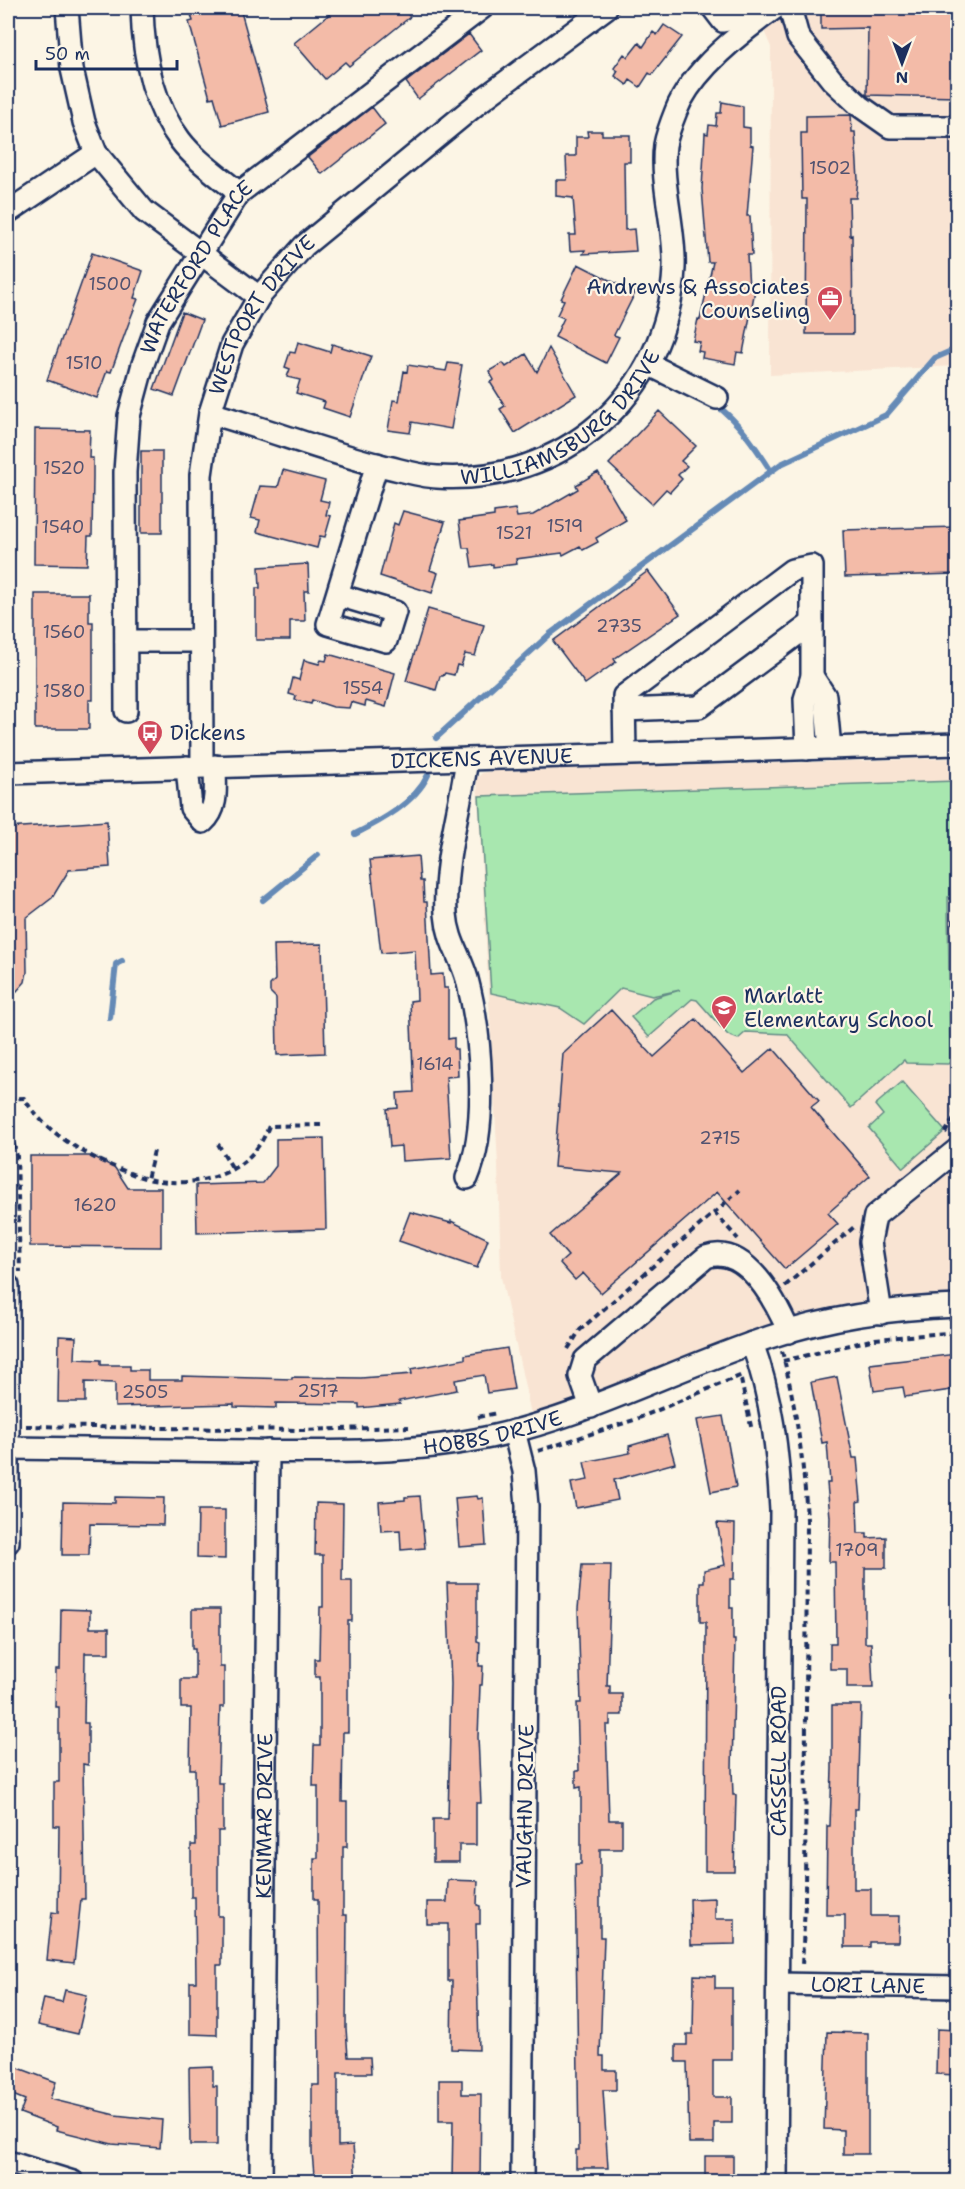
<svg xmlns="http://www.w3.org/2000/svg" width="965" height="2189" font-family="'Shantell Sans',sans-serif">
	<rect width="100%" height="100%" fill="#fcf5e5"/>
	<filter id="ink" filterUnits="userSpaceOnUse"><feTurbulence type="fractalNoise" baseFrequency=".0167" numOctaves="2"/><feDisplacementMap in="SourceGraphic" scale="12" xChannelSelector="R" yChannelSelector="G"/><feConvolveMatrix kernelMatrix="1 2 1 2 8 2 1 2 1" color-interpolation-filters="sRGB"/></filter>
	<g filter="url(#ink)">
		<path fill="#f9e4d3" d="M754,8h203v358l-187,9 1,-328z
			M957,758v536l-60,4 -61,10 -86,22 -143,59 -76,25 -30,-137 -3,-112 -21,-387 5,-5 12,-2z"/>
		<path fill="#a8e7af" stroke="#628b86" stroke-width="1.5" d="M957,781v115l-9,1 2,165 -2,2 -42,-1 -2,-3 -53,48 -64,-74 -41,-2 -8,7 -10,-4 -31,-35 -5,-1 -43,38 -18,-20 22,-19 27,-8 -28,6 -31,-8 -37,36 -24,-16 -69,-15 -12,-197z
			M902,1082l43,49 -42,37 -34,-40 14,-13 -8,-10z"/>
		<g fill="none" stroke-linecap="round" stroke-linejoin="round">
			<path stroke="#658ab6" stroke-width="6" d="M715,404c24,18 40,42 56,67
				M436,738l114,-104 231,-170 105,-49 49,-57 23,-10
				M355,834c26,-13 60,-31 73,-59
				M263,900l55,-45
				M110,1018l6,-54 6,-3"/>
		</g>
		<path fill="#f3bba8" stroke="#1b2f5e" stroke-width="1.5" d="M189,8h51l29,104 -47,13 -8,-28 -4,1 -21,-76 4,-1z
			M337,8h66l7,9 -61,49 -4,-4 -20,17 -31,-36z
			M821,8h136v89l-90,-2 1,-67 -47,1z
			M664,25l18,12 -30,38 -3,-2 -9,14 -10,-7 -3,5 -12,-9 3,-5 -4,-3 10,-14 4,3 11,-14 4,4 10,-15 4,3z
			M469,34l12,16 -63,49 -12,-17z
			M722,102l21,4v21l7,1v17l3,1 -6,70h3l2,39h-5l2,33 6,2 -12,63 -6,-1 -2,12 -33,-6 1,-6 -5,-1 2,-9 -7,-1 5,-22 2,1 13,-58h-5l-6,-73 3,-56 3,1 1,-9 7,1 1,-13h4z
			M372,107l13,17 -63,50 -14,-17z
			M851,115l1,17h3l3,48 -2,18h-7l1,38 2,-1 1,99h-47l1,-135h-5l-1,-66h5v-17z
			M587,131h15v4h28v27h-6l1,68 9,-1 2,22 -53,3 2,-4 -15,1 -1,-16h7l-3,-37 -17,-2v-16h11l-1,-24h10v-19h12z
			M92,253l51,18 -9,27 4,1 -7,18 -20,55 -4,-1 -10,27 -50,-18z
			M578,264l57,29 -21,42 5,2 -13,26 -51,-26 9,-19 -7,-3 7,-15 -3,-1z
			M182,312l20,8 -28,76 -20,-7z
			M298,342l32,10 2,-8 39,12 -21,61 -27,-9 2,-6 -29,-9 4,-13 -13,-3 3,-8 -5,-2 5,-15 5,1z
			M549,348l27,47 -61,38 -15,-24 5,-3 -15,-24 4,-2 -5,-9 14,-8 3,4 20,-13 11,18z
			M448,363l14,2 -11,64 -39,-7 -2,11 -22,-3 5,-30 6,1 5,-30 3,1 1,-7 38,6z
			M659,411l37,35 -15,15 6,5 -9,9 4,4 -12,13 -4,-3 -14,15 -43,-40z
			M35,429l55,1 -1,28h4v19l-1,59h-4l-1,29 -53,-1z
			M141,451h21v82h-21z
			M283,470l42,11 -5,19 9,2 -3,13 5,1 -6,21 -5,-1 -3,12 -60,-16 3,-12 -9,-2 9,-32 18,1z
			M598,472l28,48 -30,18 2,4 -15,8 -3,-4 -17,9 -1,-2 -46,6 1,5 -24,3v-3l-21,3 -3,-19h-6l-4,-27 35,-5v-4l21,-3 2,8 16,-2 45,-26 -2,-4z
			M403,511l42,11 -15,48 8,3 -6,20 -52,-17 14,-53 4,2z
			M957,527v47l-112,3 -2,-47z
			M308,564l1,27h-5l1,30h-15v19h-34v-52h4l-1,-21z
			M648,571l32,43 -66,45 2,3 -31,22 -32,-43z
			M35,594h54v28h4v78h-4v29h-54z
			M428,609l56,16 -9,31 -10,-2 -4,12 -4,-1 -3,10 -9,-2 -2,3h-3l-4,14 -30,-9z
			M328,654l67,19 -9,34 -20,-6 -1,5 -14,-4 -2,6 -16,-1 -21,-7 -1,4 -16,-4 1,-4 -7,-2 4,-16 6,2 5,-20 15,4 2,-4 5,1z
			M107,821l3,46 -41,3 -17,28 -26,20 1,54 -2,10 -17,19v-173z
			M418,856l2,25h3l1,21h3l4,73 12,-1 1,14h4v51l6,-1v11h3l1,27 -12,1 5,81 -49,3 -1,-15 -11,1 -3,-38 11,-1 -1,-15 17,-1 -4,-91 7,-1 -2,-50 -34,3 -11,-93z
			M322,944l3,109 -48,2 -1,-57 -6,-6v-7l5,-5 -1,-35z
			M611,1010l43,47 42,-38 48,54 29,-25 46,53 -8,6 59,69 -42,37 10,11 -53,45 -68,-77 -116,101 -18,-20 -8,7 -15,-17 8,-7 -18,-21 72,-62 -68,-6 9,-113z
			M324,1138l2,91 -129,4 -1,-48 67,-2 13,-17v-27z
			M30,1156h63l22,12 13,20h33v59l-131,-1z
			M410,1212l41,11v-2l37,18 -11,29 -78,-27z
			M59,1336l17,1 -1,22 26,1v5h29v5h18v10h34v-4l110,3v-2l69,1 51,-4 -1,-5 54,-10v-4l42,-7 7,41 -27,4 -3,-18 -29,5 2,10 -58,11 1,3 -41,4v-4l-83,-1v5l-42,-1v-3l-119,3v-24l-30,-1v20h-27z
			M957,1354v35l-52,8 -2,-10 -29,4 -4,-27z
			M837,1377l16,81h4l4,43 -4,1 1,31h9v5l19,-1v31h-21v75h6l2,45h-26v-19h-17v-26h6l-1,-81h-6l1,-45 -3,-34h3l-3,-41 -5,1 -11,-61z
			M723,1416l13,71 -25,5 -14,-72z
			M667,1435l8,28 -61,17 4,20 -42,8 -5,-25 17,-3 -4,-18 46,-9 -1,-7z
			M420,1496l5,52 -24,2 -1,-20 -19,1 -2,-29 26,-2v-3z
			M477,1496l1,3 5,-1 3,47 -27,2 -4,-49z
			M115,1497l49,1 -1,27 -73,-1 -1,31h-27l1,-53 52,1z
			M316,1503l27,1 -1,77h10v40h-4v111h-5l-1,70h5v45h-4v68h4l-1,113 2,29h22l1,16h-33v73l15,-1 3,36h-23v-8l-19,2 -2,-23v-67h7l-1,-186h-4v-41h4v-72h-5l1,-41h6v-68h-5v-18h4l1,-52h3v-52h-8z
			M198,1510h27v49l-28,-1z
			M717,1523l18,1 -1,55h-4v29h3v32h2l-3,130 1,25h3l-2,76h-29l1,-249h-6v-40h4v-12l21,-5z
			M582,1565h29l-4,121h3v8h12v21h-12v10h-4l3,95h13v29h-22v88h4l-4,119h4v14h12v20h-13l5,78h-32v-18h3l-4,-286h6v-77l-5,1v-17h3l-2,-68h4l-3,-94z
			M447,1583h30v58l3,1 -1,24h4l-1,19h-2l-2,52 3,66h-5v42h-17v17h-26v-43h15l3,-135z
			M61,1609l29,1v18h19v25h-24l-1,70h4v42l-5,-1 2,135h-4l-7,64 -27,-3 5,-48 6,1 1,-87h-5v-44h5v-75h-4l1,-38h4z
			M192,1609h28v58h4v40h-4l-2,76h5v48h-5v85h4v49h-5v70l-27,-1v-52h6l-1,-85h-4v-52h5l-1,-76h-5l1,-61h-10v-29h14v-30h-3z
			M832,1705h29l-3,104h-4v80h17v27h28l-1,26h-28v5h-25v-32h-19l1,-89h3l2,-57z
			M448,1880l30,1 -1,24 3,1v18h-4l3,126 -28,-1 1,-68h-4v-57h-21v-22h20z
			M715,1898v21h20v25l-44,1 -1,-46z
			M694,1975l21,1v12h17v72h-19v37h19v26h-18v20h-25l-2,-81h-11v-17h11v-11h6z
			M65,1990l22,5 -9,39 -40,-9 6,-27 18,4z
			M937,2029l20,1v45l-21,-1z
			M827,2032l41,1v121h-25v-24l-19,-1z
			M16,2067l40,15 -6,17 65,16 47,5 -2,28 -48,-4 -56,-14 1,-3 -37,-14 5,-13 -17,-7z
			M213,2067v19h4v59h-27l-1,-77z
			M439,2080h23v14h19l-1,87h-28l1,-60h-14z
			M705,2156h28v25h-28z"/>
		<g fill="none" stroke-linecap="round" stroke-linejoin="round">
			<defs>
				<g id="minor">
					<path d="M67,8l5,61 12,53 12,31 48,58 115,86"/>
					<path d="M142,8c1,46 9,94 38,132 15,20 40,37 59,53"/>
					<path d="M713,8l10,13 17,-3"/>
					<path d="M790,8l8,29 34,43 28,26 30,21h68"/>
					<path d="M8,212l88,-59"/>
					<path d="M648,364l69,34"/>
					<path id="s1" d="M210,413c58,16 115,39 173,53 18,4 36,10 54,11 125,8 231,-82 237,-209 2,-37 -14,-86 -9,-123 2,-11 7,-24 11,-34 16,-41 65,-79 99,-103"/>
					<path d="M338,595l57,17 -9,29 -58,-17 49,-160"/>
					<path d="M126,641h75"/>
					<path d="M812,676l13,20 5,52"/>
					<path d="M624,710l75,-3 113,-84"/>
					<path id="s2" d="M126,711l-1,-239 4,-56 14,-52 15,-42 81,-129 243,-185"/>
					<path d="M625,754l-1,-58 168,-126 20,-4v110l-7,23 2,50"/>
					<path id="s3" d="M202,766l-1,-291 9,-62 22,-69 27,-47 45,-51 179,-147 123,-91"/>
					<path d="M187,767l4,41 12,14c16,-14 12,-36 12,-56"/>
					<path id="s4" d="M8,773l950,-29"/>
					<path d="M467,1178c22,-51 14,-146 0,-199 -7,-24 -19,-38 -21,-65 -3,-53 14,-103 21,-155"/>
					<path d="M881,1313l-11,-71 5,-26 83,-67"/>
					<path d="M752,1343c20,54 26,110 29,167l-5,672"/>
					<path d="M591,1407l-11,-31 5,-16 121,-103c40,-14 70,45 83,75"/>
					<path d="M514,1431l10,40 3,35 -5,676"/>
					<path id="s5" d="M8,1448c79,1 159,2 239,3 81,1 163,3 243,-14 98,-21 185,-69 280,-100 59,-20 126,-29 188,-31"/>
					<path d="M8,1542v-256"/>
					<path id="s6" d="M778,1984l180,3"/>
					<path d="M8,2162l65,20"/>
					<path id="s7" d="M261,2182l7,-731"/>
				</g>
			</defs>
			<use href="#minor" stroke="#1b2f5e" stroke-width="26"/>
			<path stroke="#1b2f5e" stroke-width="4" stroke-dasharray="6 4.5" stroke-linecap="butt" d="M8,1099l16,-1c24,41 79,67 123,81
				M8,1123l9,33 3,116
				M945,1133l9,-15v-198h4
				M218,1144l15,25
				M154,1151l-7,28c48,10 103,-2 122,-53l52,-1
				M8,1206h10
				M714,1212l24,27
				M785,1286l69,-59
				M568,1349l12,-19 160,-140
				M782,1351c14,56 22,111 25,169l-2,384 -3,62
				M783,1361l92,-22 83,-7
				M741,1380l11,51
				M478,1417l19,-4
				M26,1426l276,4 107,-3
				M538,1451l96,-31 108,-45"/>
			<use href="#minor" stroke="#fcf5e5" stroke-width="21"/>
		</g>
	</g>
	<defs>
		<symbol id="office-pin" viewBox="-11 -11 22 30"><path d="M0 17L-7.5 6A9.5 9.5 0 1 1 7.5 6Z" fill="#d1495b" stroke="#fcf5e5"/><path d="M-6-3h4V-5.5h4V-3h4V5H-6ZM-1-4.5V-3h2v-1.5ZM-6 0V1H6V0Z" fill="#fff"/></symbol>
		<symbol id="bus-pin" viewBox="-11 -11 22 30"><path d="M0 17L-7.5 6A9.5 9.5 0 1 1 7.5 6Z" fill="#d1495b" stroke="#fcf5e5"/><path d="M-5-6H5V4H4V6H2V4H-2V6H-4V4H-5ZM-3.5-4V0h7V-4ZM-3.5 1.2v1.5H-2V1.2ZM2 1.2v1.5H3.5V1.2Z" fill="#fff"/></symbol>
		<symbol id="school-pin" viewBox="-11 -11 22 30"><path d="M0 17L-7.5 6A9.5 9.5 0 1 1 7.5 6Z" fill="#d1495b" stroke="#fcf5e5"/><path d="M0-5L7-2L0 1L-7-2ZM-4 1L0 2.5L4 1V4Q0 6-4 4Z" fill="#fff"/></symbol>
	</defs>
	<g fill-rule="evenodd">
		<use href="#office-pin" x="815" y="284" width="30" height="40"/>
		<use href="#bus-pin" x="135" y="718" width="30" height="40"/>
		<use href="#school-pin" x="709" y="993" width="30" height="40"/>
	</g>
	<g text-anchor="middle" stroke-width="4.5" stroke-linejoin="round" paint-order="stroke">
		<g font-size="18" fill="#515270">
			<text x="830" y="174">1502</text>
			<text x="110" y="290">1500</text>
			<text x="84" y="369">1510</text>
			<text x="64" y="474">1520</text>
			<text x="565" y="532">1519</text>
			<text x="63" y="533">1540</text>
			<text x="514" y="539">1521</text>
			<text x="619" y="632">2735</text>
			<text x="64" y="638">1560</text>
			<text x="363" y="694">1554</text>
			<text x="64" y="697">1580</text>
			<text x="435" y="1070">1614</text>
			<text x="720" y="1144">2715</text>
			<text x="95" y="1211">1620</text>
			<text x="318" y="1397">2517</text>
			<text x="145" y="1398">2505</text>
			<text x="857" y="1556">1709</text>
		</g>
		<g font-size="21" fill="#1b2f5e" stroke="#fcf5e5">
			<text dy="7" stroke="none"><textPath href="#s2" startOffset="460">WATERFORD PLACE</textPath></text>
			<text dy="7" stroke="none"><textPath href="#s3" startOffset="466">WESTPORT DRIVE</textPath></text>
			<text dy="7" stroke="none"><textPath href="#s1" startOffset="381">WILLIAMSBURG DRIVE</textPath></text>
			<text dy="7" stroke="none"><textPath href="#s4" startOffset="474">DICKENS AVENUE</textPath></text>
			<text dy="7" stroke="none"><textPath href="#s5" startOffset="486">HOBBS DRIVE</textPath></text>
			<text transform="translate(779 1761) rotate(-90)" y="7">CASSELL ROAD</text>
			<text transform="translate(525 1806) rotate(-89)" y="7">VAUGHN DRIVE</text>
			<text dy="7" stroke="none"><textPath href="#s7" startOffset="366">KENMAR DRIVE</textPath></text>
			<text dy="7" stroke="none"><textPath href="#s6" startOffset="90">LORI LANE</textPath></text>
		</g>
		<g font-size="21" fill="#1b2f5e" stroke="#fcf5e5" text-anchor="start">
			<text x="810" y="294" text-anchor="end">Andrews &amp; Associates<tspan x="810" dy="24">Counseling</tspan></text>
			<text x="170" y="740">Dickens</text>
			<text x="744" y="1003">Marlatt<tspan x="744" dy="24">Elementary School</tspan></text>
		</g>
	</g>
	<rect width="965" height="2189" fill="none" stroke="#fcf5e5" stroke-width="30"/>
	<rect x="15" y="15" width="935" height="2159" fill="none" stroke="#1b2f5e" stroke-width="2" filter="url(#ink)"/>
	<g transform="translate(902 63) rotate(180)" stroke="#fcf5e5" stroke-width="4.5" paint-order="stroke">
	<path d="M0-4.5L10 22L0 15L-10 22Z" fill="#1b2f5e"/>
	<text y="-9" font-size="16" font-weight="bold" text-anchor="middle" fill="#1b2f5e">N</text>
	</g>
	<path d="M36 60v9h141v-9" fill="none" stroke="#1b2f5e" stroke-width="3"/>
	<text x="45" y="60" font-size="18" fill="#1b2f5e" stroke="#fcf5e5" stroke-width="4.5" paint-order="stroke">50 m</text>
</svg>
